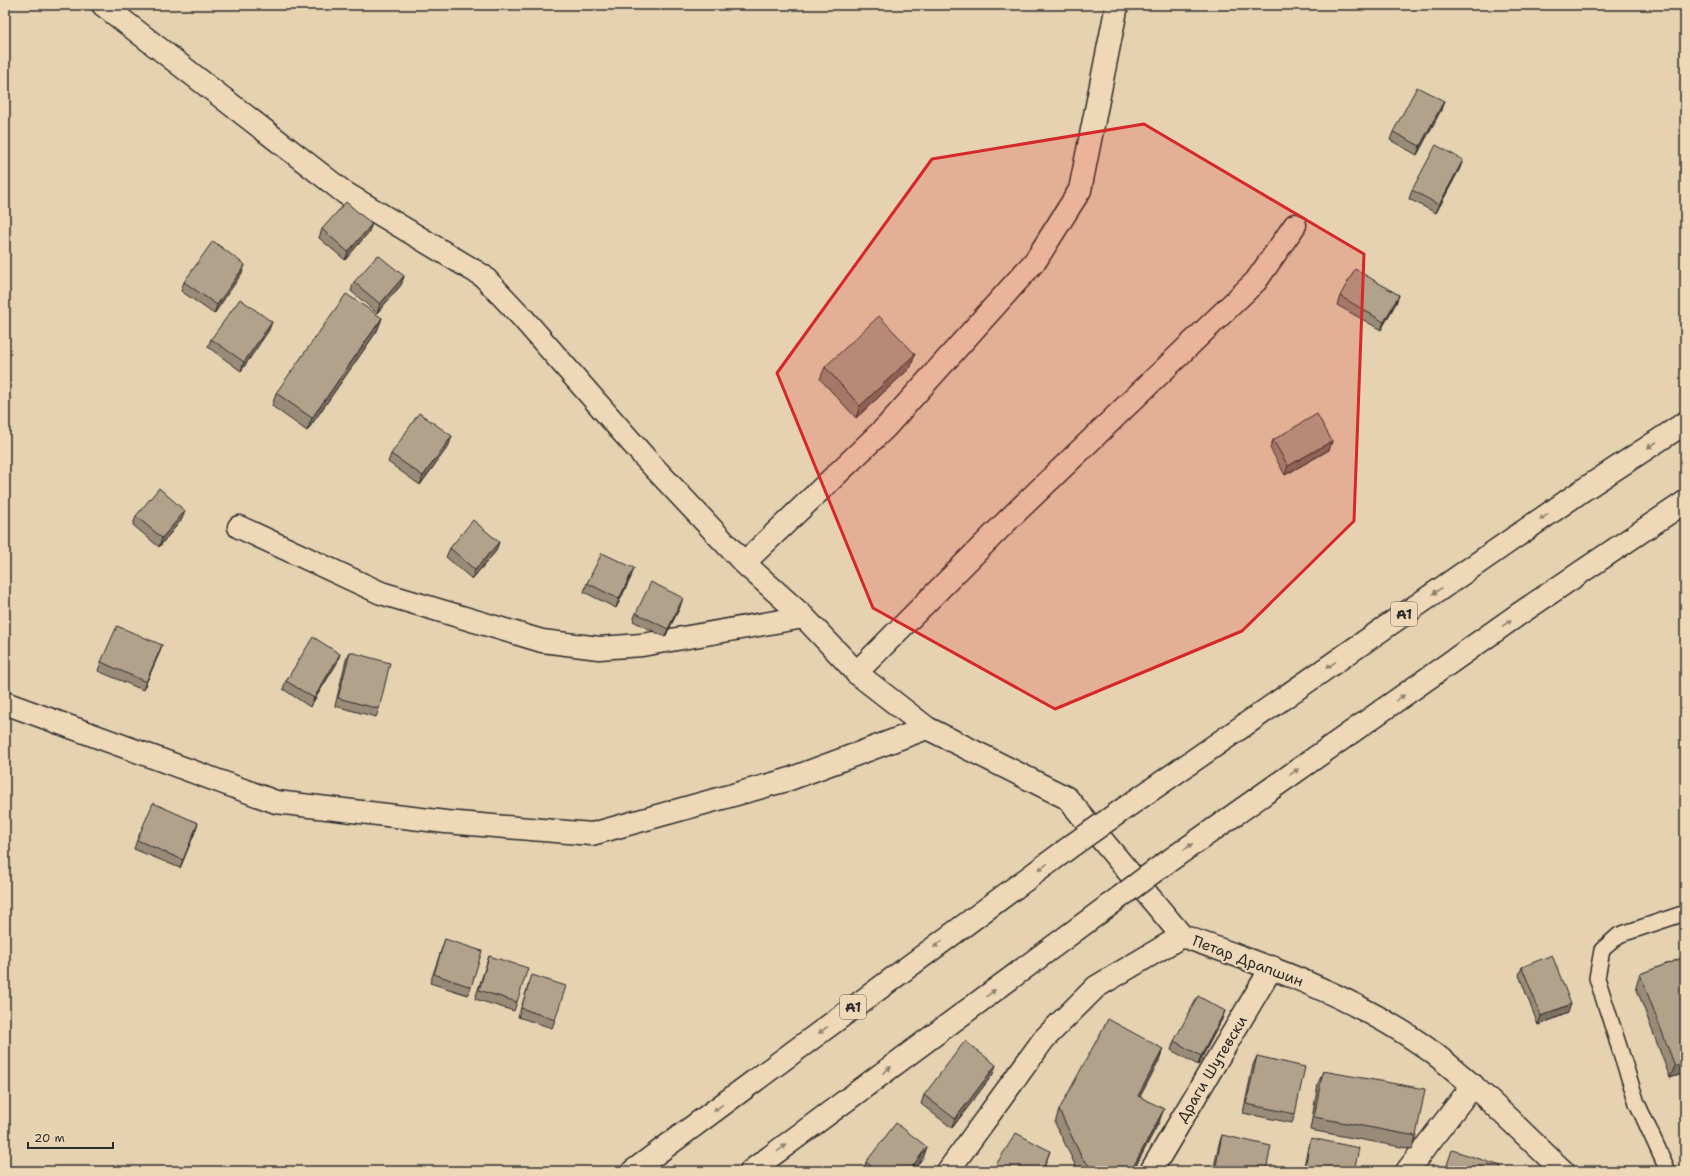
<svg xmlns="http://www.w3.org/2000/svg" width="1690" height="1176" font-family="'Shantell Sans',sans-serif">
	<rect width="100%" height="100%" fill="#e6d1b1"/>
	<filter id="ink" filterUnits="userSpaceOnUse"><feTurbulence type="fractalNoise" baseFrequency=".025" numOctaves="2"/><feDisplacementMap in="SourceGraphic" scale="8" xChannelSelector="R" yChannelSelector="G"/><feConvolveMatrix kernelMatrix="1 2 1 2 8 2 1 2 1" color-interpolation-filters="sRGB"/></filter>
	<g filter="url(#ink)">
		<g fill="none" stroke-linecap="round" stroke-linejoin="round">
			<defs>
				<path id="lane" d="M1668,1171l-31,-68 -40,-125 5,-28 17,-15 66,-22"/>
				<path id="street" d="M103,5l242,188 138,83 38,40 126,144 97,103 60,54 55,58 68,53 140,70 115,138
					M239,527l142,66 161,48 57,7 43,-3 162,-28
					M744,563l142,-136 150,-167 44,-70 37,-185
					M856,673l154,-155 246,-237 39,-56
					M5,703l271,99 170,20 146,12 195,-54 140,-52
					M948,1171l96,-132 52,-52 86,-51c83,29 167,58 239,108 52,37 96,84 142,127
					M1151,1171l121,-204
					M1407,1171l66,-86"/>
				<path id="highway" d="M1125,808l458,-318 102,-67
					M1156,870l363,-256 166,-112
					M633,1171l441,-327
					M751,1171l357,-265"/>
			</defs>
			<use href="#lane" stroke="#2b2b2b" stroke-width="18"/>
			<use href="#street" stroke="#2b2b2b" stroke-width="25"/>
			<use href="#highway" stroke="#2b2b2b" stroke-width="25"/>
			<use href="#lane" stroke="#eed8b7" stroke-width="15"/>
			<use href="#street" stroke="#eed8b7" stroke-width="22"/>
			<use href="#highway" stroke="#eed8b7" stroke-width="22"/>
			<defs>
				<path id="highway-bridge" d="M1074,844l51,-36
					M1108,906l48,-36"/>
			</defs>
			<use href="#highway-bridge" stroke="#2b2b2b" stroke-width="25" stroke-linecap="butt"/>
			<use href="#highway-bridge" stroke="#eed8b7" stroke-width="22"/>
		</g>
		<path fill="#998b78" stroke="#2b2b2b" d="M1441,110l-24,45 -27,-15 3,-8z
			M1460,168l-24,45 -27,-14 3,-9z
			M372,224l-4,9 -23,27 -26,-22 3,-9z
			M242,273l-28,41 -33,-23 3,-9z
			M404,276l-3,9 -24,28 -26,-22 3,-9z
			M1399,295l-3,8 -15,27 -44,-25 3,-9z
			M382,318l-5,13 -70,100 -35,-25 4,-13z
			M269,330l-28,41 -33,-24 3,-8z
			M825,367h86l-55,51 -36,-39z
			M1273,440l59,1 -3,9 -44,25 -15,-27z
			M449,445l-29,40 -32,-23 3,-8z
			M136,516l46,3 -23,28 -26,-22z
			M450,548l46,3 -24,28 -26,-22z
			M631,577l-15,31 -32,-16 3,-9z
			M680,607l-15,30 -32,-16 3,-8z
			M162,645l-19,45 -45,-19 3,-9z
			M350,652l29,57 -3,8 -41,-11 11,-46z
			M337,663l-27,44 -27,-18 3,-8z
			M195,832l-15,36 -46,-19 3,-9z
			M445,939l26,48 -3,8 -38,-12z
			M489,956l28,46 -3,9 -39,-12z
			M1685,957v116l-15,5 -34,-91 4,-13z
			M1522,967l46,46 -30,12 -19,-50z
			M529,983l26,37 -3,8 -34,-11z
			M1222,1019l-24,46 -27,-15 3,-9z
			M1163,1049l-4,12 -19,35 19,26 -26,49h-55l-23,-48 4,-13z
			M1257,1056l38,58 -3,9 -49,-10 10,-48z
			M1323,1071l93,65 -4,13 -102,-19 8,-46z
			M993,1074l-41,54 -31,-24 3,-9z
			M1222,1135l44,36h-53l6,-27z
			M1311,1138l43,33h-51l5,-24z
			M924,1156l-11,15h-50l3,-9z"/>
		<path fill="#7d7162" stroke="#2b2b2b" d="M1444,101l-3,9 -24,45 3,-9z
			M1463,160l-3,8 -24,45 3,-8z
			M372,224l-4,9 -23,27 3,-8z
			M245,265l-3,8 -28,41 3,-9z
			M404,276l-3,9 -24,28 3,-9z
			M1399,295l-3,8 -15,27 3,-8z
			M382,318l-5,13 -70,100 5,-13z
			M272,322l-3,8 -28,41 3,-9z
			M915,354l-4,13 -55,51 4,-12z
			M452,436l-3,9 -29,40 3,-9z
			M1332,441l-3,9 -44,25 3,-9z
			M185,511l-3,8 -23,28 3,-9z
			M499,542l-3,9 -24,28 3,-9z
			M634,568l-3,9 -15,31 3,-9z
			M683,598l-3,9 -15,30 3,-8z
			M162,645l-3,9 -16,36 3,-8z
			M340,654l-3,9 -27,44 4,-9z
			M198,823l-3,9 -15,36 3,-8z
			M1571,1004l-3,9 -30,12 3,-9z
			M1225,1011l-3,8 -24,46 3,-9z
			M1163,1049l-4,12 -25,47 4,-12z
			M1685,1062v11l-15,5 5,-12z
			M996,1065l-3,9 -41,54 3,-9z
			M1164,1109l-5,13 -26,49h-2z
			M927,1147l-3,9 -11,15h-4z
			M1050,1151l-7,20h-1z"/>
		<path fill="#b2a28c" stroke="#2b2b2b" d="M1417,87l27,14 -24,45 -27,-14z
			M1436,145l27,15 -24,45 -27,-15z
			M346,202l26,22 -24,28 -26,-23z
			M213,241l32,24 -28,40 -33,-23z
			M378,255l26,21 -24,28 -26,-22z
			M1355,269l44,26 -15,27 -44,-26z
			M346,294l36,24 -70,100 -36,-25z
			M240,299l32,23 -28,40 -33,-23z
			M879,316l36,38 -55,52 -35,-39z
			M419,413l33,23 -29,40 -32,-22z
			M1317,414l15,27 -44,25 -15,-26z
			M159,488l26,23 -23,27 -26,-22z
			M473,520l26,22 -24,28 -25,-22z
			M602,553l32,15 -15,31 -32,-16z
			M651,582l32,16 -15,31 -32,-16z
			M117,626l45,19 -16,37 -45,-20z
			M313,637l27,17 -26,44 -28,-17z
			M350,652l40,11 -11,46 -41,-11z
			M153,803l45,20 -15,37 -46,-20z
			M445,939l37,12 -11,36 -37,-13z
			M1552,955l19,49 -30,12 -19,-49z
			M489,956l39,12 -11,34 -38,-12z
			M1685,957v105l-10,4 -35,-92z
			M532,975l34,11 -11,34 -34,-12z
			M1198,996l27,15 -24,45 -27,-15z
			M1108,1019l55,30 -25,47 26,13 -33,62h-36l-13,-13 -23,-48z
			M965,1041l31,24 -41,54 -31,-24z
			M1257,1056l48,11 -10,47 -49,-10z
			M1323,1071l102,18 -9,47 -102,-19z
			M896,1123l31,24 -18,24h-31l-12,-9z
			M1016,1133l34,18 -8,20h-50z
			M1222,1135l49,11 -5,25h-51z
			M1311,1138l48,10 -5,23h-50z
			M1452,1150l49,16 -1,5h-55z
			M833,1169l5,2h-6z"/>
		<defs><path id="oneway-solid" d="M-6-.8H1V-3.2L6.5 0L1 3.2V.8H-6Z"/></defs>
		<g fill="#8c8271">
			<use href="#oneway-solid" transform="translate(1652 445) rotate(147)"/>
			<use href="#oneway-solid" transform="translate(1544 517) rotate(145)"/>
			<use href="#oneway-solid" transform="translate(1437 591) rotate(145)"/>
			<use href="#oneway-solid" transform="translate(1507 623) rotate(-35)"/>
			<use href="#oneway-solid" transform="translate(1331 665) rotate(145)"/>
			<use href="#oneway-solid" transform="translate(1400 698) rotate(-35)"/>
			<use href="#oneway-solid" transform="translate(1294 772) rotate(-35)"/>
			<use href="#oneway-solid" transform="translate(1188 847) rotate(-35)"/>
			<use href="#oneway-solid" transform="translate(1043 867) rotate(143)"/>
			<use href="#oneway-solid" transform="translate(938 944) rotate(143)"/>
			<use href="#oneway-solid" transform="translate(991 993) rotate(-37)"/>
			<use href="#oneway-solid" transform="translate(823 1030) rotate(143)"/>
			<use href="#oneway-solid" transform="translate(887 1070) rotate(-37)"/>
			<use href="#oneway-solid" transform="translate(718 1108) rotate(143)"/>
			<use href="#oneway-solid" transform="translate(782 1148) rotate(-37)"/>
		</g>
	</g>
	<path fill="#d62828" fill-opacity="0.2" stroke="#d62828" stroke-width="3" stroke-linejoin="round" d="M1144,124l220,130 -10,267 -112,110 -187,78 -182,-101 -96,-235 155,-214z"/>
	<g text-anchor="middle" stroke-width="4" stroke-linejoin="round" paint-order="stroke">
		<g fill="#eed8b7" stroke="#665f55" stroke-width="1">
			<rect x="1391" y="602" width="26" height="24" rx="3"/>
			<rect x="840" y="995" width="26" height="24" rx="3"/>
		</g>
		<g font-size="14" font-weight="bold" fill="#2b2b2b">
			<text x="1404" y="619">A1</text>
			<text x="853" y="1012">A1</text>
		</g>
		<g font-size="15" fill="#2b2b2b" stroke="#eed8b7">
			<text transform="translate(1248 961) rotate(21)" y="5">Петар Драпшин</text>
			<text transform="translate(1212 1069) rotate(-59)" y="5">Драги Шутевски</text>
		</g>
	</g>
	<rect width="1690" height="1176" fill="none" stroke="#eed8b7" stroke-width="20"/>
	<rect x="10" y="10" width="1670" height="1156" fill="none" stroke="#2b2b2b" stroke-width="1.5" filter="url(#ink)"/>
	<path d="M28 1142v6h85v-6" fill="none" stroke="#2b2b2b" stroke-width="2"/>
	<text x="34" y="1142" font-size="12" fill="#2b2b2b" stroke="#eed8b7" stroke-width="3" paint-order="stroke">20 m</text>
</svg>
